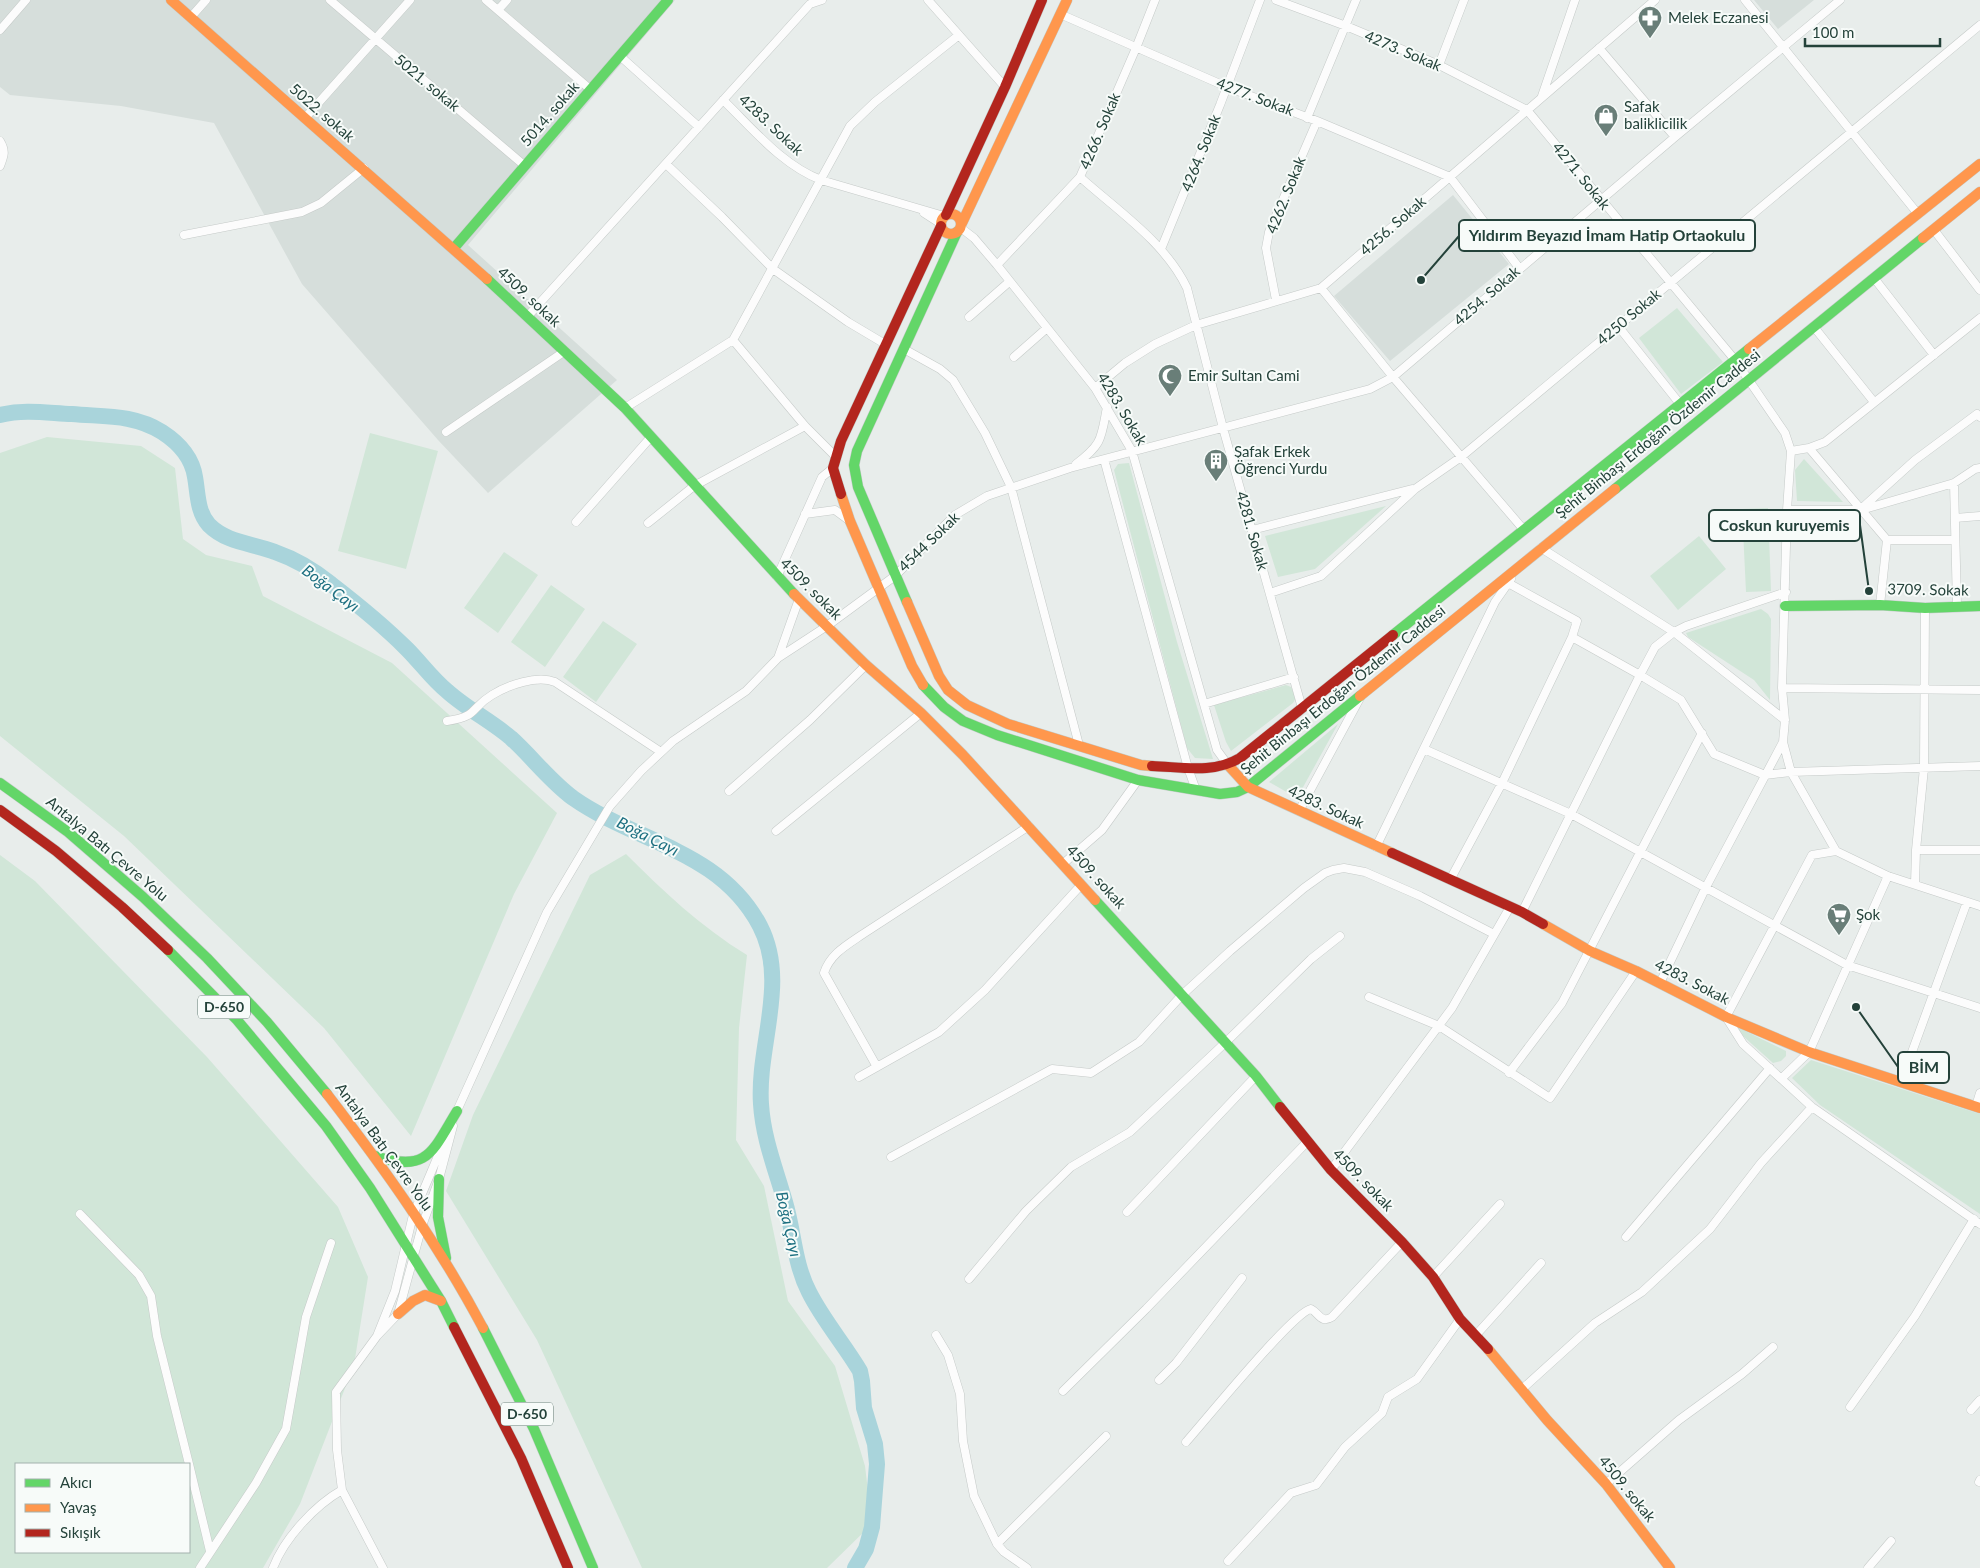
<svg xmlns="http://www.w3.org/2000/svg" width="1980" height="1568" font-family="Lato,sans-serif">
	<rect width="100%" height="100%" fill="#e8edeb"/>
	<path fill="#d6dedb" d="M0,0h675l-207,245 149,135 -129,113 -50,-53 -136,-156 -88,-161 -93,-17 -111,-11 -10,-8z
		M1754,0h60l-36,29z
		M1453,195l56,69 -119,97 -56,-65z"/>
	<path fill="#d1e6d8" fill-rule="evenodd" d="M1677,308l46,54 -42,32 -42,-56z
		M370,433l68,18 -32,118 -68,-18z
		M47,437l94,9 34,22 8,71 23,16 46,11 11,30 129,67 165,150 -43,81 -103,242 -87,-108 -200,-192 -124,-100v-283z
		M1804,459l39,43 -46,-1 -2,-31z
		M1129,463l48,179 36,117 -18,-1 -8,-10 -73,-278 4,-6z
		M1386,506l-71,63 -37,8 -13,-41z
		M1768,508l3,83 -25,1 -4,-83z
		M1699,536l27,33 -48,41 -28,-34z
		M504,552l34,23 -40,58 -34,-25z
		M551,585l34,24 -40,58 -34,-25z
		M1761,609l7,5 3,5 -1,81 -16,-20 -66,-43 -2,-4z
		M603,621l34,23 -41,58 -33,-25z
		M1286,685l5,2 5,11 -3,5 -62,48 -5,-9 -12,-37z
		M1338,724l-41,74 -28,-16z
		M626,854c37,37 75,73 121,101l-8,73 -3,112 28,46 24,115 47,65 30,100 7,58 -45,44h-185l-105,-228 -91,-149 27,-76 117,-240z
		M0,855l35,26 172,176 131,150 30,70 -14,88 -54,139 -37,64h-263zM16,1464h173v88h-173z
		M1737,1027l49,24v5l-5,5 -8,2 -30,-27z
		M1811,1060l169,54v100l-160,-109 -28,-27z"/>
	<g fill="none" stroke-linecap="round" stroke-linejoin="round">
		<path stroke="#a9d4db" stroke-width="16" d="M0,415c25,-6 47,-2 72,-1 32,3 61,0 90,18 17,11 30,25 33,45 3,16 2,35 14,48 18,18 43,18 66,27 20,7 39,18 56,32 26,20 53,42 76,65 14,14 25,30 40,42 20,18 44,30 64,47 21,19 39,43 62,60 64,45 147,52 187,128 29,56 -3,119 1,178 2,34 15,66 24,98 9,30 9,61 24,90 14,28 35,52 51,79l2,10 2,27 11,36 2,20 -5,63 -6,22 -11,19"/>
		<defs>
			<path id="street" d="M330,0l195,166
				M486,0l105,90
				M928,0l77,87
				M1276,0l70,26 93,39 88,45 208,250 50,73 6,18 -4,59 -5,178 3,32 -2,22 8,30 45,79 52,25 92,30
				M1745,0l173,214
				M498,10l9,-10
				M1060,14l167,73 90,34 133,56 70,92
				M191,17l15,-17
				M0,30l26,-30
				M1599,48l76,89
				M620,56l79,71
				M1439,65l25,-65
				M1542,96l33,-96
				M723,100c30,29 59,65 98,80l123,36
				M305,118l105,-118
				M1307,118l49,-118
				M0,141c6,10 4,15 0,25
				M666,164l56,53 51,52 75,53 37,22
				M1080,177c38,34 85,65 107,111l36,140 79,280
				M924,213l17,11
				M961,228l13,10 23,27 98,123 37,63 85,299 11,15
				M1934,230l46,60
				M184,235l118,-23 19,-9 43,-35
				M1161,249l59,-144 40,-105
				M997,265l83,-88 56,-129 19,-48
				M1874,278l60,77
				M1321,288l72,89 131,153
				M1276,300l-10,-52 3,-16 48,-111
				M528,316l282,-312 12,-4
				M969,317l40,-35
				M1618,326l62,78
				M1814,327l60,75
				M733,340l72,86 30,30
				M904,349l36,20 13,11 32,53 26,54 68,258
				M1014,357l33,-29
				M1095,388l30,-25 30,-19 41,-19 125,-37 334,-288
				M625,408l108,-68 117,-214 25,-24 84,-67
				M446,432l119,-81
				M1809,448l78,92 -7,65
				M1791,451l18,-3 16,-6 155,-124
				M1104,459l84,309 8,22
				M1076,464c27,-20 25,-26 31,-57
				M1954,483l3,123
				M1862,508l53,-48 62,-46 3,3
				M1787,510h74l93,-27 21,-14 5,-1
				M805,514l30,-4 15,11
				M1955,518l25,-2
				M576,522l75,-85
				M648,523l46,-37 111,-60
				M1252,530l160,-41
				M1887,540h68
				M1541,548l133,84 12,-6 100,-34
				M777,577l45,-100 11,-9
				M1270,593l51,-17 94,-87 46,-32 519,-432
				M1572,637l68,38 41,25 33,54 51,21 26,-3 189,-6
				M778,658l21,-59
				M1782,688l198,2
				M1204,704l90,-27
				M447,721c31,-4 23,-13 45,-26 16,-10 45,-20 63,-13l106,70
				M1424,749l147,65 276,151 133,43
				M729,791l81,-71 56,-55
				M1299,811l61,-113
				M776,831l145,-118
				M1376,847l119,-245 16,-23
				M1916,850h64
				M1836,851l-24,4 -86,162 17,27 69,63 168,117
				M1064,863l38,-33 36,-50
				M1450,880l52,-97 70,-146 5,-16 -69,-38
				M1915,884l1,-34 8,-82 1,-160
				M1522,912l118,-237 15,-28 19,-15 111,88
				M1660,983l46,-96 77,-145
				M1369,997l70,29 111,72 86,-127
				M877,1067l-53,-94c6,-19 23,-28 39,-39l166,-108
				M1509,1073l53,-70 140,-270
				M859,1077l80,-45 46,-42 96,-105
				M1782,1078l27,-26 79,-176
				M1901,1082l66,-180
				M1976,1106l4,-13
				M456,1113l91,-201 63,-106 31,-35 32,-30 73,-50 32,-33 49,-32 68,-50 60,-61 32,-19 83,-28 300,-79 23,-12 282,-240 165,-137
				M891,1157l161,-88 39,4 48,-31 43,-47 48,-44 74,-63 21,-15 8,-3 11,-2 21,4 55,24 74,38
				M1331,1170l121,-162 58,-101
				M1127,1212l129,-136
				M80,1214l59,61 12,21 6,40 32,128
				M1626,1237l144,-169
				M1433,1277l67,-73
				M969,1279l57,-68 45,-44 59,-35 96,-90 85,-83 29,-23
				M936,1335l12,20 12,39 3,47 11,55 23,48 7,8 23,16
				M1476,1335l65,-72
				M377,1336l18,-45 18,-76 30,-71
				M1159,1380l17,-17 66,-85
				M1521,1390l74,-67 47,-31 68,-63 51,-66 51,-56
				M1063,1391l83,-82 161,-167
				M1850,1407l65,-91 59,-97
				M1971,1410l9,-10
				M1186,1442c18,-20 107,-130 125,-133 8,4 10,15 21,8l70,-75
				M189,1464l21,87
				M1979,1482l1,-2
				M1606,1484l73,-64 63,-46 31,-27
				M997,1544l109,-108
				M1228,1561l63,-68 25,-8 29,-38 37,-34 6,-16 29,-18 43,-60
				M200,1568l56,-85 30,-54 20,-112 25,-74
				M273,1568c11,-29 41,-62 69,-78
				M383,1568l-41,-78 -5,-40 -1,-58 41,-56 21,-22 24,-88 17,-47 14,-53
				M1868,1568l23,-27"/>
			<path id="fast" d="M454,248l214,-248
				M487,279l138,129 169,186
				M1615,489l308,-251
				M907,602l-49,-115 -4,-22 3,-14 100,-219
				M1785,606l95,-1 45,3 55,-2
				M1393,635l356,-286
				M923,685l21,22 19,14 34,14 141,45 82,14 17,-2 11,-5 112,-91
				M0,783l68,49 75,65 64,61 60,64 60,72
				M1095,900l161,176 24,31
				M168,950l69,70 89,106 44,62 71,113 13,26
				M375,1156c53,17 57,-4 82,-45
				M439,1179l-1,38 8,41
				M483,1328l51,101 59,139"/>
			<path id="slow" d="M171,0l316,279
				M941 224a10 10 0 1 1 20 0a10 10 0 1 1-20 0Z
				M962,223l105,-223
				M1923,238l57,-46
				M1749,349l231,-185
				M841,494l9,27 62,145 11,19
				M794,594l72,71 55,48 42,42 132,145
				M907,602l32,74 9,14 19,15 41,19 133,41 11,1
				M1360,696l255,-207
				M1228,765l20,22 144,66
				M1543,924l47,27 46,20 90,46 83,35 171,56
				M327,1094c57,74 112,151 156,234
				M398,1314l15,-13 12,-6 16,6
				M1488,1349l59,71 59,64 64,84"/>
			<path id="jam" d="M946,215l59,-128 37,-87
				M841,494l-8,-26 8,-27 100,-215
				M1152,766c30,1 61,8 88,-8l153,-123
				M0,810l56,41 66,56 46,43
				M1392,853l130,59 21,12
				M1280,1107l51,63 71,72 31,35 27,42 28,30
				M454,1327l67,131 47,110"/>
		</defs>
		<use href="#street" stroke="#c5cac8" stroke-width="9"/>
		<use href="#fast" stroke="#c3cbc8" stroke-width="11"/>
		<use href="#slow" stroke="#c3cbc8" stroke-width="11"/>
		<use href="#jam" stroke="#c3cbc8" stroke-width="11"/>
		<use href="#street" stroke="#fcfcfc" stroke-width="8"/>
		<use href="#fast" stroke="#63d668" stroke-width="10"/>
		<use href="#slow" stroke="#ff974d" stroke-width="10"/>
		<use href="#jam" stroke="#b3261e" stroke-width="10"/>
	</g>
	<defs>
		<symbol id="pharmacy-pin" viewBox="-11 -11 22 30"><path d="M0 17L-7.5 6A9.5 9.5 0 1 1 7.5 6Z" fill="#697e78" stroke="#f7fbf9"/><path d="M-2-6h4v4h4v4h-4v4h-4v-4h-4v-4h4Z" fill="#fff"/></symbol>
		<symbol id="shop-pin" viewBox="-11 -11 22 30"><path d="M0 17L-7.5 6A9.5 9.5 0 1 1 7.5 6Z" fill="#697e78" stroke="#f7fbf9"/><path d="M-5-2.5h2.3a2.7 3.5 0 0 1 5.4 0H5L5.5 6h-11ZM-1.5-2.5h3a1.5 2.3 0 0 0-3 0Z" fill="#fff"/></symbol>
		<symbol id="mosque-pin" viewBox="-11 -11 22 30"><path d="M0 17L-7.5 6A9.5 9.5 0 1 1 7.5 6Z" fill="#697e78" stroke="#f7fbf9"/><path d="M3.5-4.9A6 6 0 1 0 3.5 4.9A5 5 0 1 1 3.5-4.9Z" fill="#fff"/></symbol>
		<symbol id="building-pin" viewBox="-11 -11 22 30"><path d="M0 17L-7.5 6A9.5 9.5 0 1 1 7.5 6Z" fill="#697e78" stroke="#f7fbf9"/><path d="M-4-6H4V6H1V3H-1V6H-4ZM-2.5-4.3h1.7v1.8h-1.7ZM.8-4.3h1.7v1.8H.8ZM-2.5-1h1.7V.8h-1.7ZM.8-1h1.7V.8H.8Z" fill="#fff"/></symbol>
		<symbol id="supermarket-pin" viewBox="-11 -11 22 30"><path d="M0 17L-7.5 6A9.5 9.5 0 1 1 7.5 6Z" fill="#697e78" stroke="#f7fbf9"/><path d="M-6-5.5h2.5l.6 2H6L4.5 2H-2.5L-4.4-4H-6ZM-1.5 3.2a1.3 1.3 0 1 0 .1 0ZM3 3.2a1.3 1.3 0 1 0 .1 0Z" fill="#fff"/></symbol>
	</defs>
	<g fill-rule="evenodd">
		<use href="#pharmacy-pin" x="1636" y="4" width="28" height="38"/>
		<use href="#shop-pin" x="1592" y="102" width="28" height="38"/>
		<use href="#mosque-pin" x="1156" y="362" width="28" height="38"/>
		<use href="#building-pin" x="1202" y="447" width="28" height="38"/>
		<use href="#supermarket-pin" x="1825" y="901" width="28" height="38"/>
	</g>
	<g text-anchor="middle" stroke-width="4" stroke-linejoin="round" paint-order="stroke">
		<g fill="#f7fbf9" stroke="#637a73" stroke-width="1">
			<rect x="198" y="995.5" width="52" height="23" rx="4"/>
			<rect x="501" y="1402.5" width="52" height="23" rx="4"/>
		</g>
		<g font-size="14" font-weight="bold" fill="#24423a">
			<text x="224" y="1012">D-650</text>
			<text x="527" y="1419">D-650</text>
		</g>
		<g font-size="15" fill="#24423a" stroke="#f7fbf9" text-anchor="start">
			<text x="1668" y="23">Melek Eczanesi</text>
			<text x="1624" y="112">Safak<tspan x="1624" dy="17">baliklicilik</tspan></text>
			<text x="1188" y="381">Emir Sultan Cami</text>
			<text x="1234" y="457">Şafak Erkek<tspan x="1234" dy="17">Öğrenci Yurdu</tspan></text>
			<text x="1856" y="920">Şok</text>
		</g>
		<g font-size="15" fill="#24423a" stroke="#f7fbf9">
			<text transform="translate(1403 51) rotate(23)" y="5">4273. Sokak</text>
			<text transform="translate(427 83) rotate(40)" y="5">5021. sokak</text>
			<text transform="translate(1255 97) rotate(21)" y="5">4277. Sokak</text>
			<text transform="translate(322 113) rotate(41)" y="5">5022. sokak</text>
			<text transform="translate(550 114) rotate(-49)" y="5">5014. sokak</text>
			<text transform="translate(771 125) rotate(43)" y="5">4283. Sokak</text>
			<text transform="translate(1100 131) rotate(-67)" y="5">4266. Sokak</text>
			<text transform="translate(1201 153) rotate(-68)" y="5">4264. Sokak</text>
			<text transform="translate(1581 176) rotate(51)" y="5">4271. Sokak</text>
			<text transform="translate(1286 195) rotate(-68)" y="5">4262. Sokak</text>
			<text transform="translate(1393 226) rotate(-41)" y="5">4256. Sokak</text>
			<text transform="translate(1487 296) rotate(-41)" y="5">4254. Sokak</text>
			<text transform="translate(529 297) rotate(43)" y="5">4509. sokak</text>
			<text transform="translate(1629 317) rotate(-40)" y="5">4250 Sokak</text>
			<text transform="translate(1122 409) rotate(59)" y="5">4283. Sokak</text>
			<text transform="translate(1658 434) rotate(-39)" y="5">Şehit Binbaşı Erdoğan Özdemir Caddesi</text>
			<text transform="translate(1252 531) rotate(74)" y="5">4281. Sokak</text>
			<text transform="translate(929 542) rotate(-44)" y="5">4544 Sokak</text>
			<text transform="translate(811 589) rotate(45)" y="5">4509. sokak</text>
			<text transform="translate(1928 590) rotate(1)" y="5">3709. Sokak</text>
			<text transform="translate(1343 690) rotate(-39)" y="5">Şehit Binbaşı Erdoğan Özdemir Caddesi</text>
			<text transform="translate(1326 807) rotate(25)" y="5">4283. Sokak</text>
			<text transform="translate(107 849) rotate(40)" y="5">Antalya Batı Çevre Yolu</text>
			<text transform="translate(1096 877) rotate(48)" y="5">4509. sokak</text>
			<text transform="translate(1692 982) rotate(27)" y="5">4283. Sokak</text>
			<text transform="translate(384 1147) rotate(54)" y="5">Antalya Batı Çevre Yolu</text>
			<text transform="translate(1363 1180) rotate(46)" y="5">4509. sokak</text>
			<text transform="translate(1627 1489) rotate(51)" y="5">4509. sokak</text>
		</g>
		<g font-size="16" font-style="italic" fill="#1c6f80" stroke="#f7fbf9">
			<text transform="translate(331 588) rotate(37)" y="6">Boğa Çayı</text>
			<text transform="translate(648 836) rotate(27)" y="6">Boğa Çayı</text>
			<text transform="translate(789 1224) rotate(77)" y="6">Boğa Çayı</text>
		</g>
	</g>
	<path fill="none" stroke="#24423a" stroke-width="2" d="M1421 280L1459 236M1869 591L1860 525M1856 1007L1898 1067"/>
	<g fill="#24423a" stroke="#f7fbf9" stroke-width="2">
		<circle cx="1421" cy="280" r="5"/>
		<circle cx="1869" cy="591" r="5"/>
		<circle cx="1856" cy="1007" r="5"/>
	</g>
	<g fill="#f7fbf9" stroke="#24423a" stroke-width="2">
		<rect x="1459" y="220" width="296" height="31" rx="5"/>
		<rect x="1709" y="510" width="151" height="31" rx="5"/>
		<rect x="1898" y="1052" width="51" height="31" rx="5"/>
	</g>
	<g font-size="16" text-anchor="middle" font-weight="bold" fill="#24423a">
		<text x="1607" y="241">Yıldırım Beyazıd İmam Hatip Ortaokulu</text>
		<text x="1784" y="531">Coskun kuruyemis</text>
		<text x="1924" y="1073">BİM</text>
	</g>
	<rect x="15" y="1463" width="175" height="90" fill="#f7fbf9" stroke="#a3b1ad"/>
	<rect x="25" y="1479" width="25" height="8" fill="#63d668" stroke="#a3b1ad"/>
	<text x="60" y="1488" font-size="15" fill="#24423a">Akıcı</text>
	<rect x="25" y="1504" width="25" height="8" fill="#ff974d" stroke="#a3b1ad"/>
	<text x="60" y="1513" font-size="15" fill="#24423a">Yavaş</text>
	<rect x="25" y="1529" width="25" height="8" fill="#b3261e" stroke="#a3b1ad"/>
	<text x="60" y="1538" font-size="15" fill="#24423a">Sıkışık</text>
	<path d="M1805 38v8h135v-8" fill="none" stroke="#24423a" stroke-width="2.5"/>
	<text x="1812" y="38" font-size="15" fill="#24423a" stroke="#f7fbf9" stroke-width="4" paint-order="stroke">100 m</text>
</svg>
